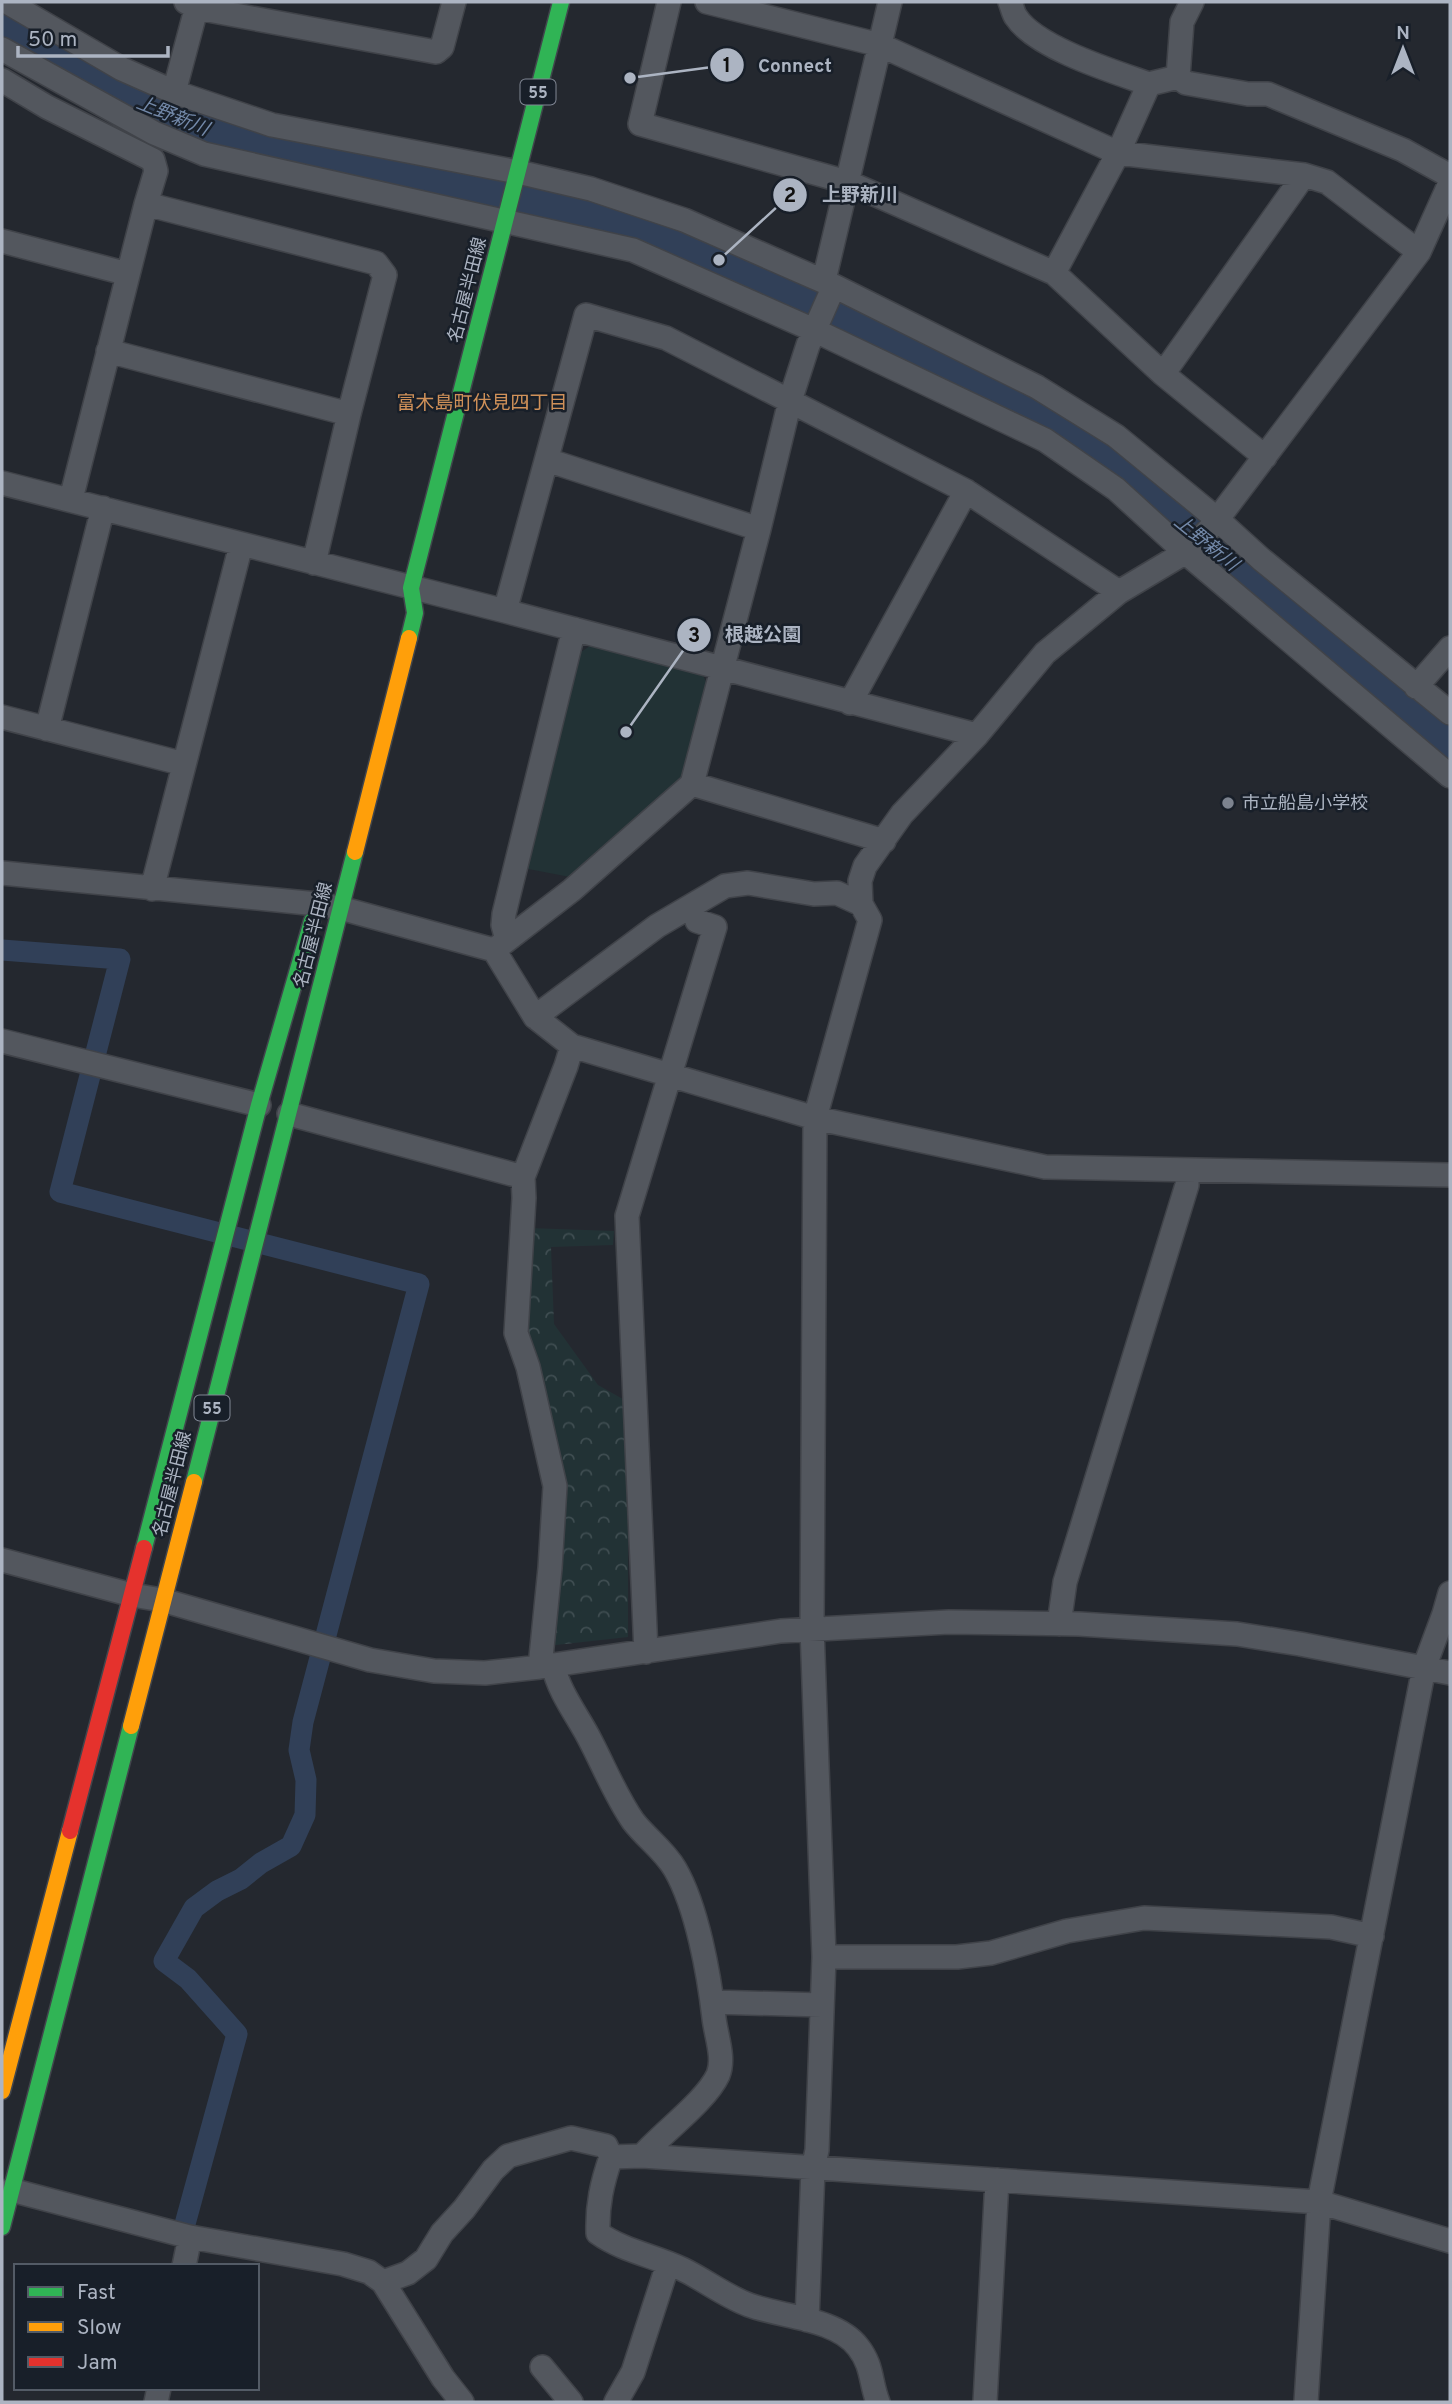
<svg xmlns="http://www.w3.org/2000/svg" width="1452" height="2404" font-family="Overpass,'Noto Sans JP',sans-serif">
	<defs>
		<pattern id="forest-crowns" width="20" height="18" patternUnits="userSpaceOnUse" patternTransform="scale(1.75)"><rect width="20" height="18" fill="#223235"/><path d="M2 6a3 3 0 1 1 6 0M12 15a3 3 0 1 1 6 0" fill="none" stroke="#3f4d51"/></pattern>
	</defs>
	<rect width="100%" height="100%" fill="#24282f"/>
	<path fill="url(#forest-crowns)" d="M528,1228l86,3 -1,14 -62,2 3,77 44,61 30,17v235l-81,9 14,-160 -38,-158z"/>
	<path fill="#223235" d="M590,646l112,28 5,9 -25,99 -112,95 -47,-9 52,-212z"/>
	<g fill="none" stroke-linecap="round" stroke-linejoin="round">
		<path stroke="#314058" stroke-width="21" d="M2,950l118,9 -60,233 359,92 -116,438 -4,28 7,30 -1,35 -14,31 -30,17 -20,16 -24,12 -23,17 -30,53 24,18 49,55 -52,190"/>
		<path stroke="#314058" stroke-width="37" d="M2,22l147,87 107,37 276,55 83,19 104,40 179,79 141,67 55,40 127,107 229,198"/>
		<defs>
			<path id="street" d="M7,2l115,67 52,23 98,33 246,47 73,17 93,31 150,66 -26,59 -18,56 -31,128 -67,255
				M186,2l11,6 239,44 6,-5 12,-45
				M669,2l-29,122 207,58 207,91 109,101 102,83
				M707,2l173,43 238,108 186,22 23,7 92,70
				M1010,2c2,4 3,11 6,15 20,31 99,55 133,67
				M2,49l152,84 50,21 429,96 183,81 229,109 71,49 69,63 265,224
				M1178,77l8,6 62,11h20l135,56 47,26
				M2,80l45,27 106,53 3,11 -10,33 -75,295
				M174,92l24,-90
				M146,204l230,59 9,12 -36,139 -35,149
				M2,241l126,33
				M1054,273l64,-120 31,-69 29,-7 4,-55 10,-20
				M824,280l66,-278
				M834,286l203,101 79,49 101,83 44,40 189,154
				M108,351l241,63
				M1163,374l141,-199
				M547,460l212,69
				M2,483l503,128 472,124
				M505,611l81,-296 80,23 300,153 153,101
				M1416,687l34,-39
				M850,703l116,-212
				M2,717l182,47
				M47,729l56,-221
				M2,873l315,31 23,4 154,42 41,67 37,29 -6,20 -43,111 1,21 -8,135 12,34 27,119 -5,82 -10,99
				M152,889l89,-344
				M507,940l-4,-15 1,-11 70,-285
				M494,950l78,-60 120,-106 192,57
				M535,1017l122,-91 68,-40 23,-3 66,11 23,-1 24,11
				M2,1041l257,64
				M572,1046l243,72 230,49 405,8
				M289,1114l234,63
				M2,1560l130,35 30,5 208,60 64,11 51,2 55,-6 241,-36 168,-9 130,2 158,10 63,10 150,29
				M1059,1624l6,-42 122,-397v-14
				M646,1652l-19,-436 88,-289 -18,-6
				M553,1665c6,27 22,47 35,71 15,28 27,59 45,85 13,17 31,29 42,48 22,38 34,105 39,149 2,18 11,40 4,57 -12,26 -56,58 -76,81l-31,1c-9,26 -14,48 -13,76 25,18 57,23 84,36 23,11 43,27 67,36 32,12 87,13 109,42 15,19 12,35 20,55
				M824,1957h133l34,-4 76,-22 77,-13 187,9 41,9
				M712,2002l110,3
				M642,2156l677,46 131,39
				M11,2190l179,47 153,27 26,8 14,10 60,96 19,24
				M184,2266l6,-29
				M383,2282l25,-9 18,-14 16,-26 22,-24 29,-39 15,-14 63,-18 35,8 5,11
				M807,2320l6,-151 4,-19 7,-193 -12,-329 3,-510 55,-198 -9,-16 -1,-23 5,-15 37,-52 75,-79 68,-82 74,-61 72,-43 22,-24 206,-273 31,-69
				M542,2367l29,35
				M156,2402l3,-14
				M616,2402l17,-30 35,-108
				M985,2402l12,-222
				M1306,2402l13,-200 105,-534 20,-54 6,-21"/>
			<path id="fast" d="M409,638l6,-25 -4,-25 150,-586
				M194,1482l161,-630
				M144,1548l115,-443 53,-184
				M2,2227l129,-501"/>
			<path id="slow" d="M355,852l54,-214
				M131,1726l63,-244
				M2,2091l68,-260"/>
			<path id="jam" d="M70,1831l74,-283"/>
		</defs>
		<use href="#street" stroke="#404349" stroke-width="26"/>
		<use href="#fast" stroke="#41454c" stroke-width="19"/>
		<use href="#slow" stroke="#41454c" stroke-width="19"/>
		<use href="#jam" stroke="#41454c" stroke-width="19"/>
		<use href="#street" stroke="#53575e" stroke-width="23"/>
		<use href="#fast" stroke="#30b455" stroke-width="16"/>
		<use href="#slow" stroke="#ff9f0a" stroke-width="16"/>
		<use href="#jam" stroke="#e5322d" stroke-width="16"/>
	</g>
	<circle fill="#7c838f" stroke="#181f29" stroke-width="2.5" cx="1228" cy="803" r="7"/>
	<g text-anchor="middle" stroke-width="5" stroke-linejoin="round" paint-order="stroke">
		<g fill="#181f29" stroke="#808794" stroke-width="2">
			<rect x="520.5" y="79.5" width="35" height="25" rx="5"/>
			<rect x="194.5" y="1395.5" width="35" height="25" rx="5"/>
		</g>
		<g font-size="16" font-weight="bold" fill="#acb4c2">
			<text x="538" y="98">55</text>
			<text x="212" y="1414">55</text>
		</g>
		<g font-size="18" fill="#acb4c2" stroke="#181f29">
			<text transform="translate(467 290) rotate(-76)" y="6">名古屋半田線</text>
			<text transform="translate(313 935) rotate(-76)" y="6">名古屋半田線</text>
			<text transform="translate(172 1484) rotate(-76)" y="6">名古屋半田線</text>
		</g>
		<g font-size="18" fill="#acb4c2" stroke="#181f29" text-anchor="start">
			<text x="1242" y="809">市立船島小学校</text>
		</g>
		<g font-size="19" font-style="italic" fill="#748aaa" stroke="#181f29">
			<text transform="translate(173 115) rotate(22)" y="7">上野新川</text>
			<text transform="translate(1207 542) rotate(39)" y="7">上野新川</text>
		</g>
		<g font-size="19" fill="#d09159" stroke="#181f29">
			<text x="482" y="409">富木島町伏見四丁目</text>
		</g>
	</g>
	<path fill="none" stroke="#acb4c2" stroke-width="2.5" d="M630 78L727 65M719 260L790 195M626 732L694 635"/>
	<g fill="#acb4c2" stroke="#181f29" stroke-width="2.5">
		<circle cx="630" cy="78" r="7"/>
		<circle cx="719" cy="260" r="7"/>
		<circle cx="626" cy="732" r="7"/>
		<circle cx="727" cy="65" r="18"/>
		<circle cx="790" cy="195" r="18"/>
		<circle cx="694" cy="635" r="18"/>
	</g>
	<g font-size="21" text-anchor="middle" font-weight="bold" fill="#111">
		<text x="727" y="72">1</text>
		<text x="790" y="202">2</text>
		<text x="694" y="642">3</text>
	</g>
	<g font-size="19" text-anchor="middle" font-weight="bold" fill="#acb4c2" stroke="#181f29" stroke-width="5" stroke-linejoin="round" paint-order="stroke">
		<text x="795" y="72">Connect</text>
		<text x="860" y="201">上野新川</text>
		<text x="763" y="641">根越公園</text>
	</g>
	<rect width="1452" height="2404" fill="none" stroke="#acb4c2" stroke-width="7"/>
	<rect x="14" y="2264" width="245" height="126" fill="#181f29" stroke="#535b66" stroke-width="2"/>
	<rect x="28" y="2287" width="35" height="10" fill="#30b455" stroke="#535b66" stroke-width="2"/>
	<text x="77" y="2299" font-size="21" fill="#acb4c2">Fast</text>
	<rect x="28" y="2322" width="35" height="10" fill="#ff9f0a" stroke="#535b66" stroke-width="2"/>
	<text x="77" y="2334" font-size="21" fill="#acb4c2">Slow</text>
	<rect x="28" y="2357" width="35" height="10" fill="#e5322d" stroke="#535b66" stroke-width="2"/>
	<text x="77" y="2369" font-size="21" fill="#acb4c2">Jam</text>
	<g transform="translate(1403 49)" stroke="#181f29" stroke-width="5" paint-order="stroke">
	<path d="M0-5L12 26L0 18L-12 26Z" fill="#acb4c2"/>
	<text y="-10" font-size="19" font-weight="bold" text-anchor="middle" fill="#acb4c2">N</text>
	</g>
	<path d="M18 46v10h150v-10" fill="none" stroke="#acb4c2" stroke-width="3.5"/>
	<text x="28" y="46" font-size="21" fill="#acb4c2" stroke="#181f29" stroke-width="5" paint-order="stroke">50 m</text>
</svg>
